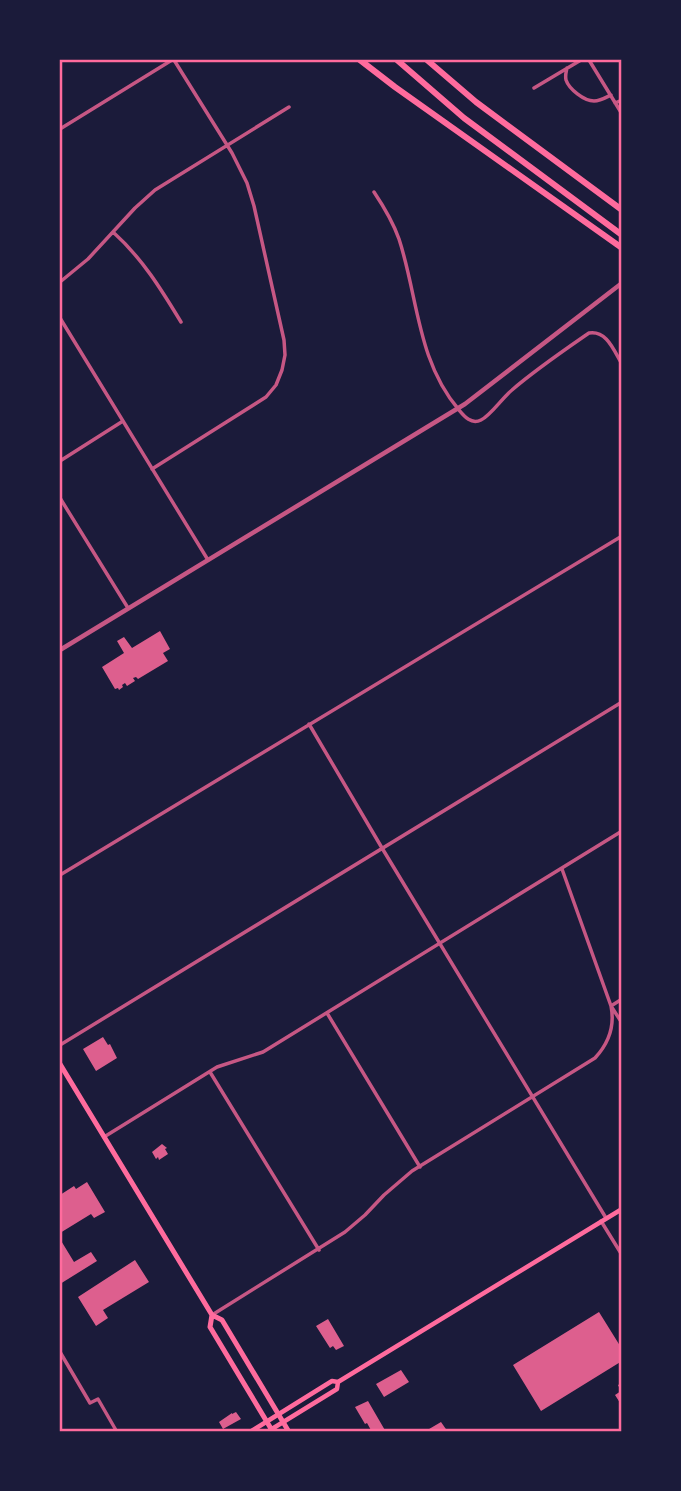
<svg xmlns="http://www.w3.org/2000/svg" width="681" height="1491" font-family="Merriweather,serif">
	<rect width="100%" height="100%" fill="#1b1b3a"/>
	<path fill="#dd5f8e" d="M160,631l10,18 -7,4 5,8 -30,18 -2,-2 -3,1 2,3 -8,5 -2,-3 -3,2 1,2 -4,3 -1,-2 -3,1 -13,-22 22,-14 -7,-12 7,-4 8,11z
		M103,1037l5,8 2,-1 7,14 -21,13 -13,-22z
		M162,1144l5,4 -2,1 3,5 -9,6 -1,-3 -2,2 -4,-7z
		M87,1182l18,30 -11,6 -3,-4 -31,19v-38l14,-9 2,3z
		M60,1239l14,23 17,-10 6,9 -37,23z
		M135,1260l14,22 -46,28 5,8 -12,8 -18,-29z
		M599,1312l23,37v12l-81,50 -28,-46z
		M328,1319l16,27 -8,4 -3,-4 -3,2 -14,-22z
		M401,1370l8,12 -25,15 -8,-13z
		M622,1383v23l-7,-11 6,-4 -3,-6z
		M368,1401l18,31h-14l-5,-9 -2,1 -10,-17z
		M236,1412l5,7 -18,10 -4,-7 13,-9v1z
		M441,1422l7,10h-24z"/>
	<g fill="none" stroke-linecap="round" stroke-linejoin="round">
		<path stroke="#c65784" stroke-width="3.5" d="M589,60l33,54
			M567,68c-1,5 -2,7 -1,12 3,9 18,21 28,21 6,0 11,-3 17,-6
			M534,88l47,-28
			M615,103l7,-3
			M60,129l112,-69
			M374,192c10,15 19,30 25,47 19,58 18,122 60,171 5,6 12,15 22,10 10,-5 21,-22 31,-30 23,-20 51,-39 77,-57 18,-3 25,18 33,31
			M113,232c29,26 48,57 68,90
			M60,282l28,-23 47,-51 20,-18 134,-83
			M60,318l148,242
			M60,461l63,-40
			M152,469l114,-72 10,-12 6,-15 3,-15 -1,-15 -30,-134 -7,-23 -15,-30 -58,-93
			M60,498l68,110
			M309,724l73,124 224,370
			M562,869l49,137 11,17
			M60,875l562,-339
			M327,1013l93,154
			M60,1045l562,-343
			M210,1072l109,178
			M104,1137l113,-70 46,-15 359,-221
			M601,1221l21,34
			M212,1315l133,-83 20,-17 19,-20 28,-24 183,-113c14,-15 20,-32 16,-52l11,-7
			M60,1352l30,51 8,-4 19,33"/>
		<path stroke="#c65784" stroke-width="4.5" d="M60,650l405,-246 157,-121"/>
		<path stroke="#ff6b9d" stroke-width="4.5" d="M250,1432l82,-51 6,1 284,-173
			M267,1432l70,-43 1,-7"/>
		<path stroke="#ff6b9d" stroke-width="5" d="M60,1064l152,251 10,5 67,112
			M212,1315l-2,12 63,105"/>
		<path stroke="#ff6b9d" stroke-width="6" d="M360,60l35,27 227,161
			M397,60l67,58 158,117
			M427,60l49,42 146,108"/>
	</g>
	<rect width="681" height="1491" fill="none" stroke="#1b1b3a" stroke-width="122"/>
	<rect x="61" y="61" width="559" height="1369" fill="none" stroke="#ff6b9d" stroke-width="2.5"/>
</svg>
